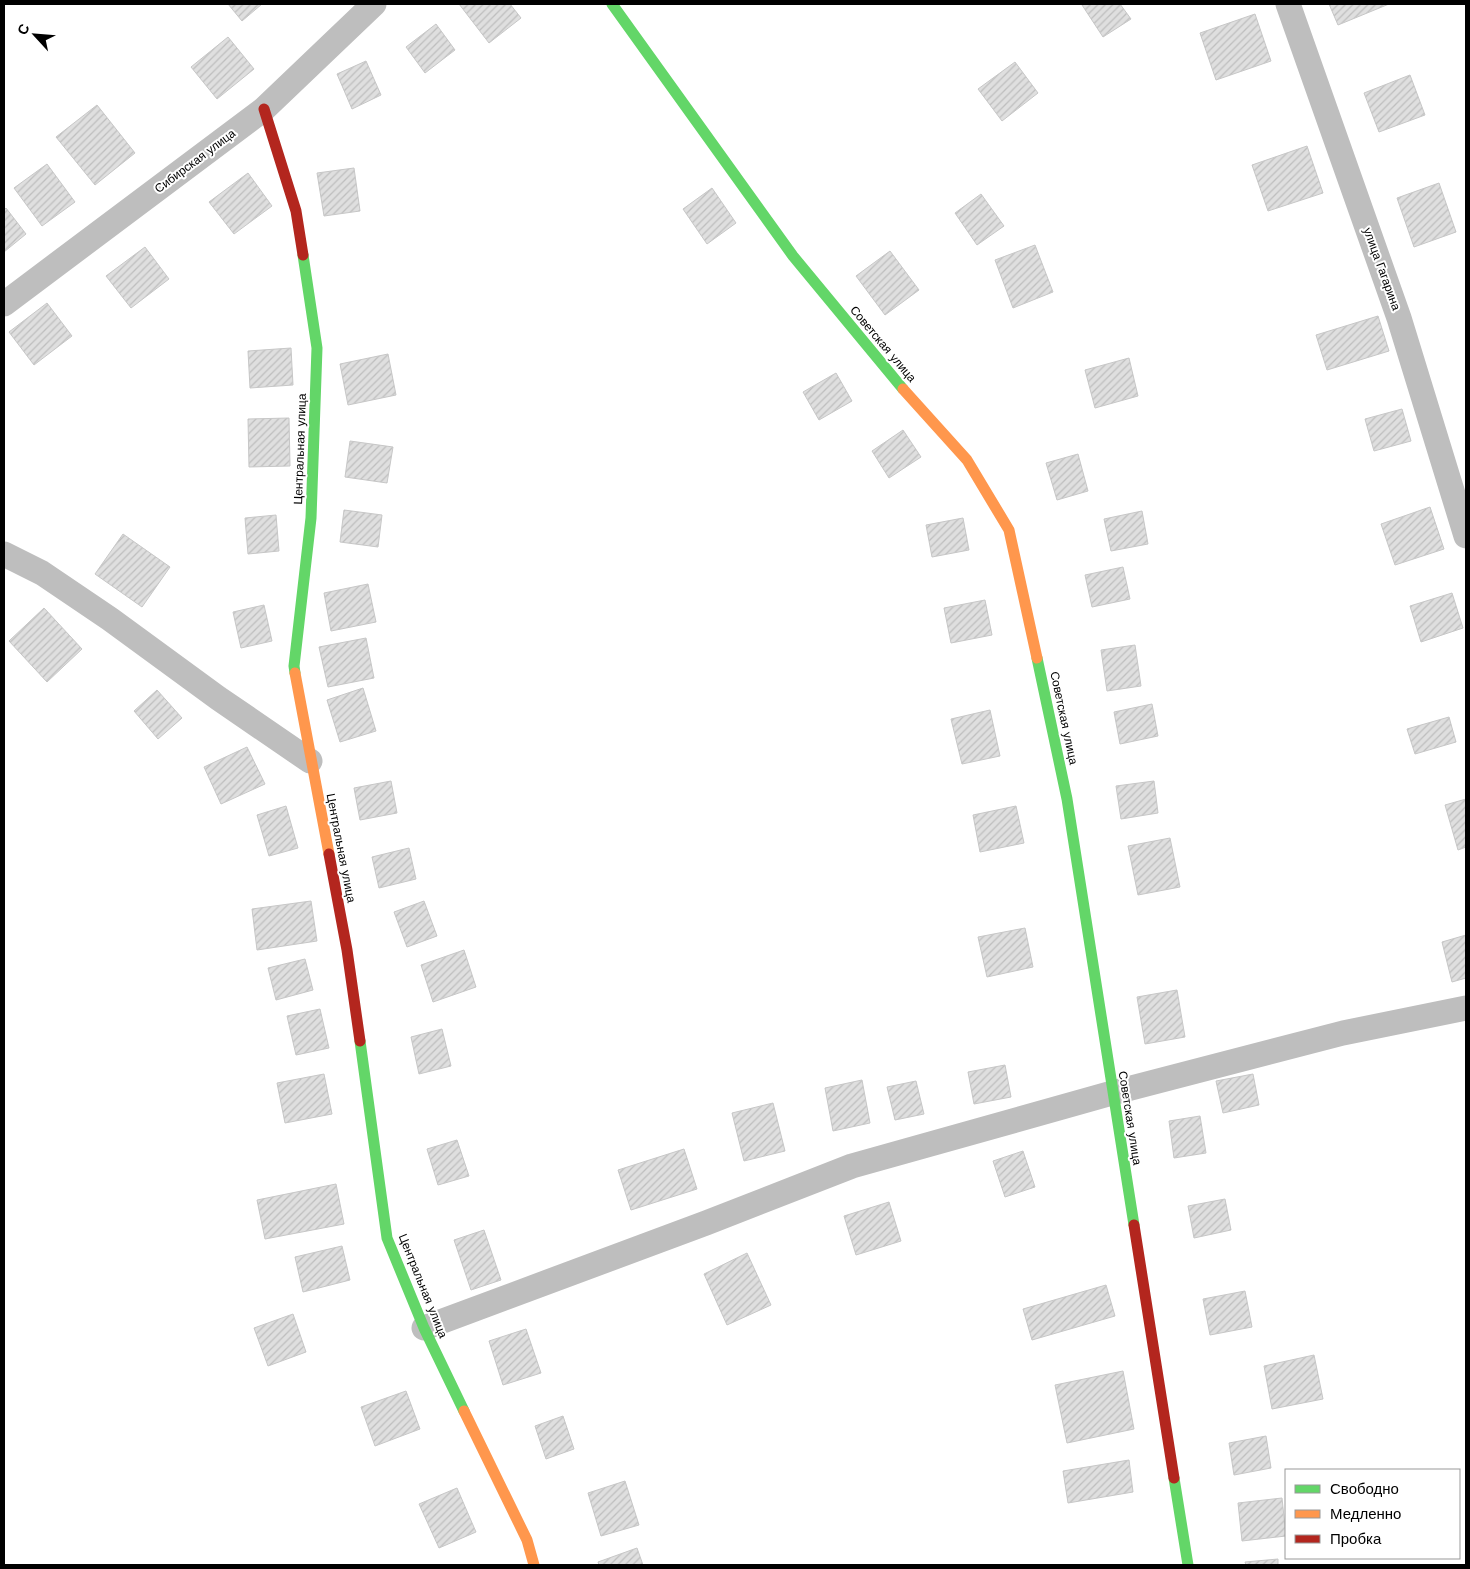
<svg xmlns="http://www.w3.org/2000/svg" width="1470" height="1569" font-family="'Work Sans',sans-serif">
	<defs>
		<pattern id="building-hatch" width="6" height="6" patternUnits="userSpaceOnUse" patternTransform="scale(1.25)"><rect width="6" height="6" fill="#dfdfdf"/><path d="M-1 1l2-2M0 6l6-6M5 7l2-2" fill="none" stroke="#bebebe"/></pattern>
	</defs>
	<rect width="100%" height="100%" fill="#fff"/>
	<path fill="url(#building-hatch)" stroke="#c7c7c7" d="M228,4h34l-20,17z
		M459,4h51l11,14 -32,25z
		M1084,4h36l11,15 -28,18 -21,-32z
		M1329,4h60l-51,21z
		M1255,14l16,47 -55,19 -16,-47z
		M436,24l19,26 -30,23 -19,-26z
		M228,37l26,32 -37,30 -26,-32z
		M366,61l15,34 -29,14 -15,-35z
		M1015,62l23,31 -36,28 -24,-32z
		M1410,75l15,40 -46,17 -15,-39z
		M97,105l38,48 -40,32 -39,-48z
		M1307,146l16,47 -55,18 -16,-46z
		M47,164l28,38 -33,24 -28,-38z
		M354,168l6,43 -36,5 -7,-43z
		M248,173l24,33 -38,28 -25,-32z
		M1439,183l17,49 -42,15 -17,-49z
		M712,188l24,35 -29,21 -24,-35z
		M981,194l23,32 -27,19 -22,-32z
		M6,208l20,26 -22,18v-42z
		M1035,245l18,47 -40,16 -18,-48z
		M145,247l24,32 -38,29 -25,-32z
		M890,251l29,39 -34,25 -29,-39z
		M47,303l25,33 -38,29 -25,-33z
		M1378,316l11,35 -62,19 -11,-35z
		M291,348l2,37 -43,3 -2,-37z
		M388,354l8,41 -48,10 -8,-41z
		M1129,358l9,38 -43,12 -10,-38z
		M836,373l16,28 -33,19 -16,-28z
		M1402,409l9,32 -37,10 -9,-32z
		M289,418l1,48 -41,1 -1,-48z
		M903,430l18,27 -32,21 -17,-27z
		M350,441l43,6 -6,36 -42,-6z
		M1078,454l10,37 -31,9 -11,-37z
		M1430,507l14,42 -49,16 -14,-41z
		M344,510l38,5 -4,32 -38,-5z
		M1142,511l6,33 -37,7 -7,-32z
		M276,515l3,36 -31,3 -3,-36z
		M963,518l6,32 -37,7 -6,-32z
		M123,534l47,33 -28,40 -47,-33z
		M1123,567l7,32 -38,8 -7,-32z
		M368,584l8,38 -45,9 -7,-38z
		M1452,593l11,35 -42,14 -11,-36z
		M985,600l7,35 -41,8 -7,-35z
		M264,605l8,36 -31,7 -8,-36z
		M44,608l38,41 -35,33 -38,-41z
		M366,638l8,40 -46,9 -9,-40z
		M1135,645l6,41 -34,5 -6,-41z
		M363,688l13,43 -36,11 -13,-42z
		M157,690l25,28 -24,21 -24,-28z
		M1152,704l6,32 -38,8 -6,-32z
		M990,710l10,46 -38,8 -11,-45z
		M1449,717l7,25 -41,12 -8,-25z
		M247,747l18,37 -44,20 -17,-37z
		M391,781l6,32 -37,7 -6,-32z
		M1154,781l4,32 -37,6 -5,-33z
		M1466,799v48l-8,3 -13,-45z
		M286,806l12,42 -29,8 -12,-41z
		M1016,806l8,37 -44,9 -7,-37z
		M1170,838l10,49 -42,8 -10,-49z
		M409,848l7,31 -37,9 -7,-31z
		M311,901l6,40 -60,9 -5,-41z
		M424,901l13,35 -30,11 -13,-35z
		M1025,928l8,39 -46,10 -9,-40z
		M1466,935v43l-14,4 -10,-40z
		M464,950l12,37 -43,15 -12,-37z
		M305,959l8,31 -37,10 -8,-32z
		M1177,990l8,47 -40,7 -8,-47z
		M320,1009l9,39 -33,7 -9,-39z
		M442,1029l9,37 -32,8 -8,-37z
		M1005,1065l6,32 -37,7 -6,-32z
		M324,1074l8,40 -47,9 -8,-40z
		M1253,1074l6,31 -36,8 -7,-32z
		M862,1080l8,43 -37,8 -8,-43z
		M916,1081l8,33 -29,6 -8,-33z
		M773,1103l12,48 -41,10 -12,-48z
		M1200,1116l6,37 -32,5 -5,-37z
		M457,1140l12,36 -31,9 -11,-36z
		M684,1149l13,40 -66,21 -13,-40z
		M1023,1151l12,36 -30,10 -12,-36z
		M336,1184l8,40 -79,15 -8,-39z
		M1225,1199l6,31 -37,8 -6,-32z
		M889,1202l12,39 -45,14 -12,-39z
		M484,1230l17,50 -30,10 -17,-50z
		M342,1246l8,34 -47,12 -8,-35z
		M747,1253l24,52 -44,20 -23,-51z
		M1106,1285l9,31 -83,24 -9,-31z
		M1245,1291l7,36 -42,8 -7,-36z
		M293,1314l13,38 -38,14 -14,-38z
		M526,1329l15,44 -38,12 -14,-44z
		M1314,1355l9,44 -51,10 -8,-43z
		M1123,1371l11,58 -67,14 -12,-58z
		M406,1391l14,38 -45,17 -14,-39z
		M563,1416l11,33 -28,10 -11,-33z
		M1266,1436l5,32 -37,7 -5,-32z
		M1129,1460l4,32 -65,11 -5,-32z
		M625,1481l14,44 -38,11 -13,-43z
		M457,1488l19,44 -37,16 -20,-44z
		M1282,1498l4,38 -44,5 -4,-38z
		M637,1548l6,17h-44l-1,-3z
		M1278,1559v6h-32l-1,-3z"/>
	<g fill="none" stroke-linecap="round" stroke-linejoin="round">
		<path stroke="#bebebe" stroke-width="25" d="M1288,4l111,314 67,218
			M4,304l260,-195 110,-105
			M4,554l38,19 68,46 108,79 92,63
			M424,1328l282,-105 146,-57 260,-73 231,-60 123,-25"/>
		<path stroke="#63d668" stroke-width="11" d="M612,4l181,252 110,133
			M1037,658l30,141 67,426
			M295,673l-1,-7 17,-148 6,-170 -14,-93
			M360,1041l27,197 37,90 40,83
			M1174,1478l14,87"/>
		<path stroke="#ff974d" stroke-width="11" d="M903,389l64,71 42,70 28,128
			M295,673l34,181
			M464,1411l63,129 7,25"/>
		<path stroke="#b3261e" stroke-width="11" d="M264,109l32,102 7,44
			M329,854l18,96 13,91
			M1134,1225l40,253"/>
	</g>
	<g text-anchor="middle" stroke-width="4" stroke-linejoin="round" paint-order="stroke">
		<g font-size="12" fill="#000" stroke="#fff">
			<text transform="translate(195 161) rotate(-37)" y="4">Сибирская улица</text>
			<text transform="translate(1382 269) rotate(70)" y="4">улица Гагарина</text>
			<text transform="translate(883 344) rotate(50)" y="4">Советская улица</text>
			<text transform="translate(300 449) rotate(-88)" y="4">Центральная улица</text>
			<text transform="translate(1064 718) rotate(78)" y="4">Советская улица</text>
			<text transform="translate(341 848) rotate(79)" y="4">Центральная улица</text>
			<text transform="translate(1130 1118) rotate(81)" y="4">Советская улица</text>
			<text transform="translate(423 1286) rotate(68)" y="4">Центральная улица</text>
		</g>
	</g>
	<rect width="1470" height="1569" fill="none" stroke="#000000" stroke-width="10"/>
	<rect x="1285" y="1469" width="175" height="90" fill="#ffffff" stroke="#999999"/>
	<rect x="1295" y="1485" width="25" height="8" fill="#63d668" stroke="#999999"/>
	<text x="1330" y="1494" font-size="15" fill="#000000">Свободно</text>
	<rect x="1295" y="1510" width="25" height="8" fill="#ff974d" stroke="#999999"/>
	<text x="1330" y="1519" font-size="15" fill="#000000">Медленно</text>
	<rect x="1295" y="1535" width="25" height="8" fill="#b3261e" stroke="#999999"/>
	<text x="1330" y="1544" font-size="15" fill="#000000">Пробка</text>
	<g transform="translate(35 35) rotate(296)" stroke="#ffffff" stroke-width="4" paint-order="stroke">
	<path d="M0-4L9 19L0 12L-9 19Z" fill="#000000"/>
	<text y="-8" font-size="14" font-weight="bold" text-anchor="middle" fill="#000000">С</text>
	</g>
</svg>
